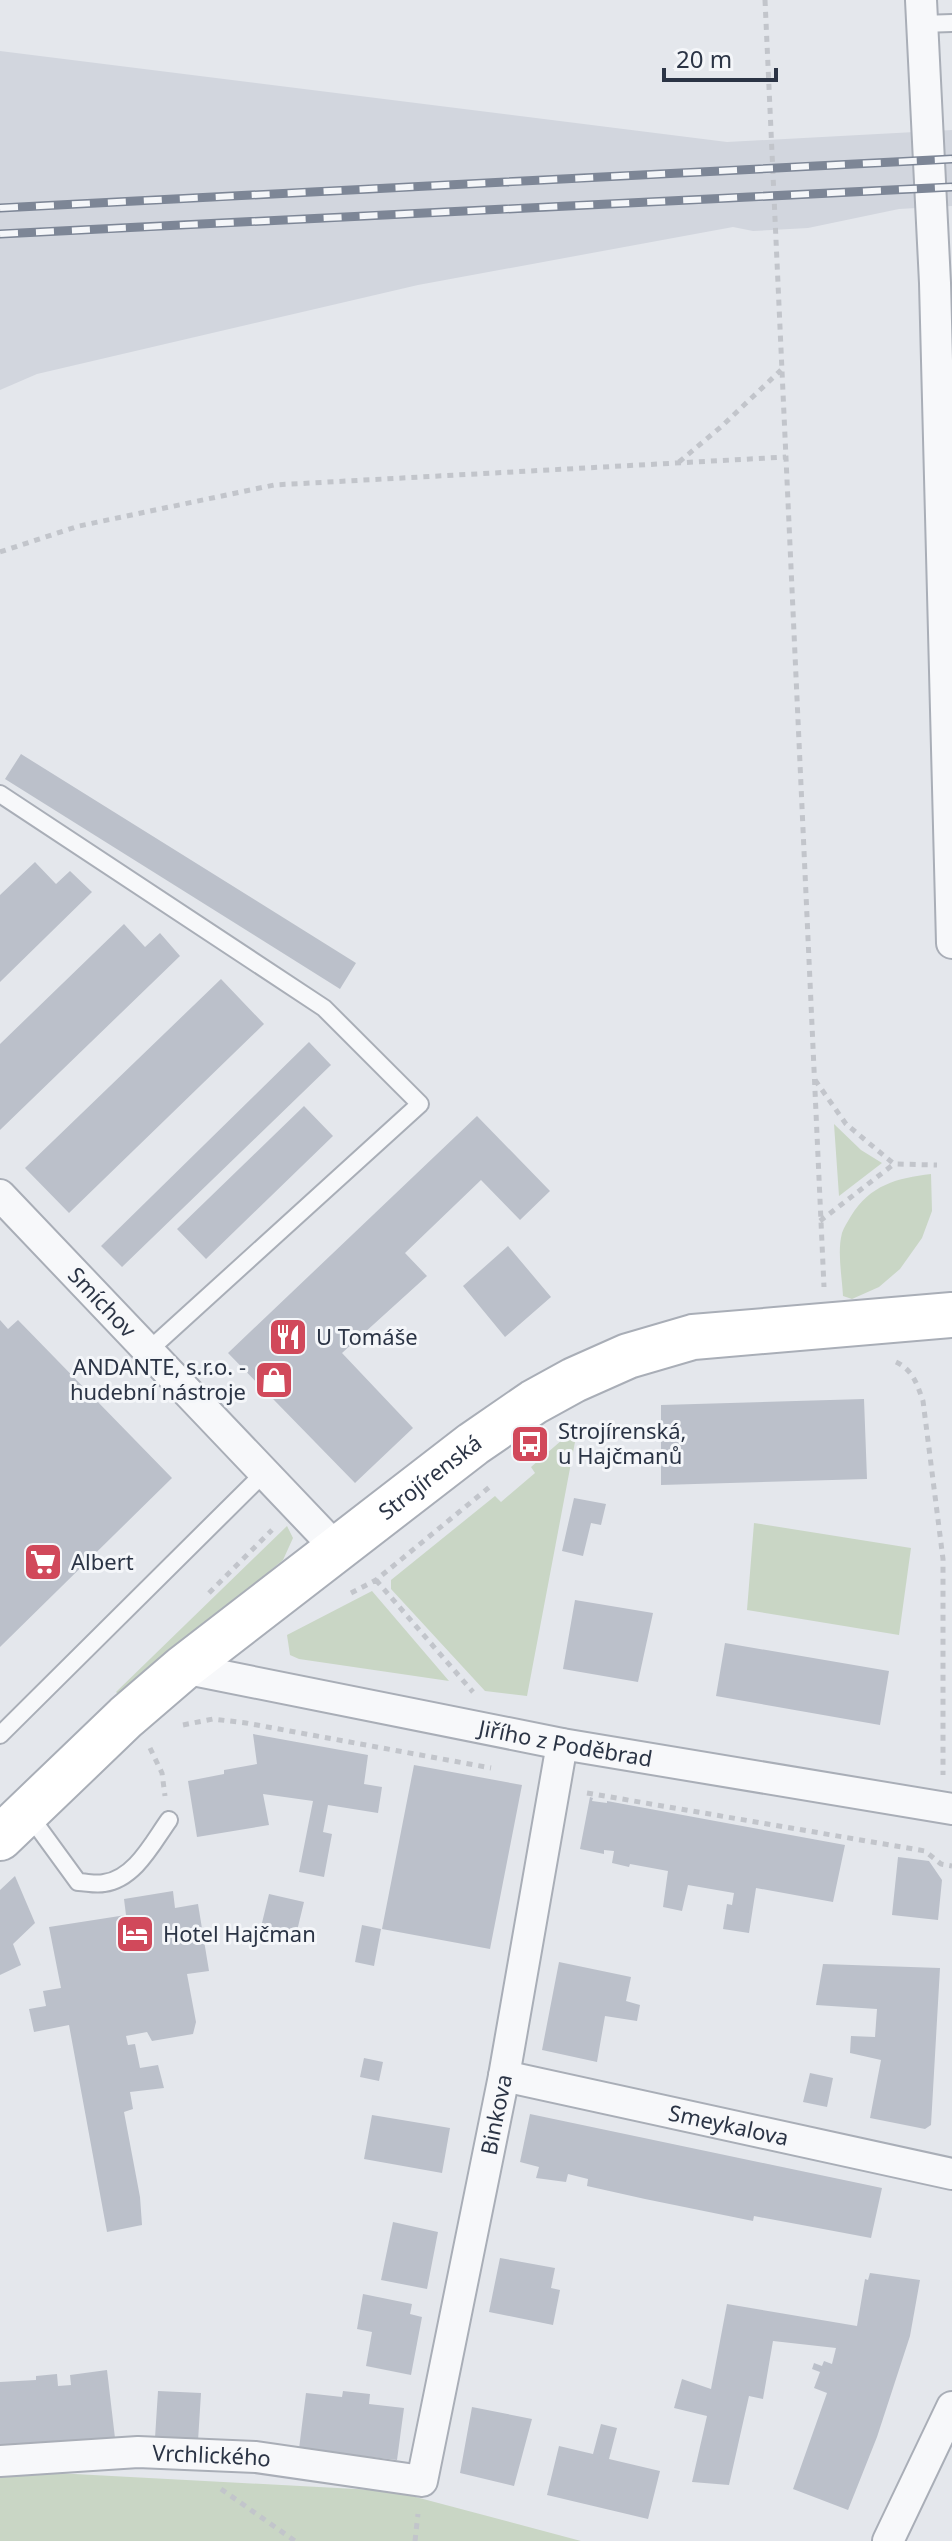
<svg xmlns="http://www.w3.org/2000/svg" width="952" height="2541" font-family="'Noto Sans',sans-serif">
	<rect width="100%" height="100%" fill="#e4e7ec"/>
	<path fill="#d2d6de" d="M0,51l727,91 225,-12v76l-53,3 -91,19 -55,3 -20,-4 -315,58 -381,89 -37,16z"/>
	<path fill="#c9d6c5" d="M834,1124l27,26 21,13 -43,33z
		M931,1174l1,37 -10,27 -22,31 -21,18 -27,12 -9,-3c-1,-20 -6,-44 -1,-63 2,-6 6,-12 9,-17 19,-31 46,-38 80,-42z
		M578,1426l-51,270 -42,-5 -94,-102v-9l104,-84 6,6 34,-29 -4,-6z
		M754,1523l157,25 -12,87 -152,-25z
		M287,1526l6,12 -10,22 -163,136 -4,-4z
		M372,1591l77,90 -150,-22 -9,-4 -3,-20z
		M0,2470l393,21 188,50h-581z"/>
	<path fill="#bbc0ca" d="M21,754l335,209 -16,26 -335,-210z
		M35,862l21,22 14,-13 22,21 -92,90v-87z
		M124,924l21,23 15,-14 20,23 -180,174v-86z
		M221,979l43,45 -195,189 -44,-45z
		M309,1042l22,23 -209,202 -21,-21z
		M304,1106l29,30 -127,123 -29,-30z
		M477,1116l73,75 -30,29 -39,-40 -76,73 22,23 -85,77 71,75 -58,55 -127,-130z
		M508,1246l43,51 -46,40 -42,-51z
		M0,1320l8,9 10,-9 154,158 -172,169z
		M864,1399l3,80 -206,6v-80z
		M574,1498l32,6 -5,21 -10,-2 -8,33 -21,-5z
		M575,1600l78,13 -15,69 -75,-13z
		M725,1643l164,28 -9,54 -164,-29z
		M253,1734l115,21 -4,29 18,3 -4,26 -50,-8 -5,27 9,2 -8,43 -25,-5 14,-71 -50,-7 6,31 -72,12 -9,-56 36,-7v-4l33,-6z
		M414,1765l108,20 -32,164 -108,-20z
		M590,1797l3,1 -1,3 15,2v-2l238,44 -12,57 -77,-14 -7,45 -26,-4 4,-25 5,1 2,-12 -46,-8 -6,26 -19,-4 5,-36 -38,-7 -1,3 -17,-4 2,-12 -10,-1v4l-24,-5z
		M898,1857l31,4 13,19 -4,40 -46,-5z
		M15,1876l20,47 -22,21 8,21 -21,10v-85z
		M173,1891l2,17 23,-4 11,67 -22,3 9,48 -3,12 -41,7 -5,-9 -21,4 2,9 7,-1 5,24 18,-3 6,23 -34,4 3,17 -9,3 16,85 2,28 -35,7 -38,-207 -35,7 -5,-23 17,-3 -3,-15 18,-3 -12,-61 77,-12 -2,-16z
		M269,1894l35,8 -8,33 -35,-8z
		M362,1925l19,4 -7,37 -19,-4z
		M559,1962l72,15 -5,24 14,4 -3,16 -32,-5 -8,46 -55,-12z
		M823,1964l117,4 -9,157 -6,4 -55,-11 11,-58 -31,-7 1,-17 24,1 2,-28 -61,-4z
		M364,2058l19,4 -4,19 -19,-4z
		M810,2073l23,5 -6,29 -24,-5z
		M530,2114l352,74 -11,50 -117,-22 -1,5 -108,-22 -58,-13 1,-7 -20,-5 -2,8 -30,-4 3,-11 -19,-5z
		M372,2115l78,13 -8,45 -78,-14z
		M393,2222l45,10 -11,57 -46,-9z
		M500,2258l55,10 -4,20 9,2 -7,35 -64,-13z
		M870,2273l50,7 -10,56 -33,101 -29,73 -55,-21 34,-96 -13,-5 6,-16 -8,-3 2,-6 8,3 2,-5 8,3 4,-16 -63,-7 -10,58 -14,-3 -20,89 -37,-3 15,-66 -33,-8 8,-29 29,10 16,-85 130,22 8,-47 3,1z
		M363,2294l49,10 -2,10 12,3 -11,58 -45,-9 6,-34 -15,-3z
		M107,2370l8,68 -115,9v-65l36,-2v-4l21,-2 1,12 13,-1 -1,-10z
		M158,2391l43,2 -3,48 -43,-3z
		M343,2391l27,3 -1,10 35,4 -7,52 -98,-11 7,-56 36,4z
		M472,2407l60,12 -18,67 -54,-13z
		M601,2424l16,4 -8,31 51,12 -12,48 -101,-24 12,-49 34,8z"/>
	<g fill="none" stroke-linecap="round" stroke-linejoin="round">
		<defs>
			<path id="lane" d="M922,24l30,-1
				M0,794l324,214 96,96 -272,247
				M0,1735l263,-261
				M27,1812l51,70c8,0 18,3 26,1 31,-4 49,-41 65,-63"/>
			<g id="street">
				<path d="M921,0l14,283 17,660"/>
				<path id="s1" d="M0,1195l337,354"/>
				<path id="s2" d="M183,1668l379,76 390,65"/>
				<path id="s3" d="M504,2076l448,98"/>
				<path id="s4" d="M0,2461l138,-9 118,5 166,24 82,-405 58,-332"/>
				<path d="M888,2541l64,-134"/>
			</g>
			<g id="secondary">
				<path id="s5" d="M0,1838l126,-121 57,-49 290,-224 61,-42 40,-22 54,-24 65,-19 259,-22"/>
			</g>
		</defs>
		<use href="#lane" stroke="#a9aeb7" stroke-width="20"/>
		<use href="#street" stroke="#a9aeb7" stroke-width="34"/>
		<use href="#secondary" stroke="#a9aeb7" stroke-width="48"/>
		<path stroke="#c2c5cb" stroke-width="5" stroke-dasharray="6 6" stroke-linecap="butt" d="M765,0l59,1287
			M679,462l43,-36 59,-56
			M0,552l79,-26 195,-41 512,-28
			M815,1080l31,44 48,40 43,1
			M820,1221l74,-57
			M896,1362c17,8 21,22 27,39l20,158v216
			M376,1580l97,112
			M209,1593l63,-63
			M351,1593l25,-13 116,-95
			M183,1725l30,-6 33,4 245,45
			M150,1748l12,25 3,23
			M587,1793l338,58 16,13 11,2
			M221,2489l74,52
			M415,2541l3,-27"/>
		<use href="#lane" stroke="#f7f8fa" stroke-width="16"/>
		<use href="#street" stroke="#f7f8fa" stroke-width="30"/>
		<use href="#secondary" stroke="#fff" stroke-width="44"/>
		<defs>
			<path id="rail" d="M0,208l952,-49
				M0,234l952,-47"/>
		</defs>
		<use href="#rail" stroke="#7d8696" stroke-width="9"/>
		<use href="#rail" stroke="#f4f6f9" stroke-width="6" stroke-dasharray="18" stroke-linecap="butt"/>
	</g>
	<defs>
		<symbol id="restaurant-square" viewBox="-11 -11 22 22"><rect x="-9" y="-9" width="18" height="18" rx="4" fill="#d1495b" stroke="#f4f6f9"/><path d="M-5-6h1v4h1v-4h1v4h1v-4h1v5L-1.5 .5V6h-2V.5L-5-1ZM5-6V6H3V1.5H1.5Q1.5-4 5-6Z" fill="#fff"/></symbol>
		<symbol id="shop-square" viewBox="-11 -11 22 22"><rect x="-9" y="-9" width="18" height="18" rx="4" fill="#d1495b" stroke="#f4f6f9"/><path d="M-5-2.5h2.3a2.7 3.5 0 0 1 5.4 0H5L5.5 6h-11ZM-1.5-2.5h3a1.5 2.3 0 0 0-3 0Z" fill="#fff"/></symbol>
		<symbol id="bus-square" viewBox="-11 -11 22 22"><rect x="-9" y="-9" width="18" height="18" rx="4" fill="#d1495b" stroke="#f4f6f9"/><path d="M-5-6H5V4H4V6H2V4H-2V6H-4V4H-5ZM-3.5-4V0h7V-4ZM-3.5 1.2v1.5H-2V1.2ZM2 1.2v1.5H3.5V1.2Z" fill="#fff"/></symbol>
		<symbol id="supermarket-square" viewBox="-11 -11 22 22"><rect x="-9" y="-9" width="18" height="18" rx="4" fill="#d1495b" stroke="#f4f6f9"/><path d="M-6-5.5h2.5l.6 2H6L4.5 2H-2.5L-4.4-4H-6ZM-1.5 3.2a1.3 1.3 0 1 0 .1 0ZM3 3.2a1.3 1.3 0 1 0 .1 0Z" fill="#fff"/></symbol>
		<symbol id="hotel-square" viewBox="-11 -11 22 22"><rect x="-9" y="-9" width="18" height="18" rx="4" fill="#d1495b" stroke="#f4f6f9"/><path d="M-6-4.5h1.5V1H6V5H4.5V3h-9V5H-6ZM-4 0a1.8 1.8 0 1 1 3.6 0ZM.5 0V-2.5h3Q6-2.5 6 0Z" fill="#fff"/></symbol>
	</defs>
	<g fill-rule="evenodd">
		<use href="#restaurant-square" x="266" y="1315" width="44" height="44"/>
		<use href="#shop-square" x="252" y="1358" width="44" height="44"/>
		<use href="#bus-square" x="508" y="1422" width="44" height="44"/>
		<use href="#supermarket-square" x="21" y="1540" width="44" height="44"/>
		<use href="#hotel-square" x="113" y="1912" width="44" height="44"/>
	</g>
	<g text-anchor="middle" stroke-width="6" stroke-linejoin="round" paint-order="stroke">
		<g font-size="22" fill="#2b3445" stroke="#f4f6f9">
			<text dy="8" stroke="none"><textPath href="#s1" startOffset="148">Smíchov</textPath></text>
			<text dy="8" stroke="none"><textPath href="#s5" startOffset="562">Strojírenská</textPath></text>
			<text dy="8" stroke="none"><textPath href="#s2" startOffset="390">Jiřího z Poděbrad</textPath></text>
			<text dy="8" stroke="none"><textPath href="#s4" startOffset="798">Binkova</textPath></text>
			<text dy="8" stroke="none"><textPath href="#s3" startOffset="230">Smeykalova</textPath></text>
			<text dy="8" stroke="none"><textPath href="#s4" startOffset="212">Vrchlického</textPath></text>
		</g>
		<g font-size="22" fill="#2b3445" stroke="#f4f6f9" text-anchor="start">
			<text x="316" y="1345">U Tomáše</text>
			<text x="246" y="1375" text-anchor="end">ANDANTE, s.r.o. -<tspan x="246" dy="25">hudební nástroje</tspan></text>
			<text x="558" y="1439">Strojírenská,<tspan x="558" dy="25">u Hajčmanů</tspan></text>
			<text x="71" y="1570">Albert</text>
			<text x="163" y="1942">Hotel Hajčman</text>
		</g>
	</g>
	<path d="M664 68v12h112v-12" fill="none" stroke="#2b3445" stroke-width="4"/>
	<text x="676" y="68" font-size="24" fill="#2b3445" stroke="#f4f6f9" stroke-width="6" paint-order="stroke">20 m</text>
</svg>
